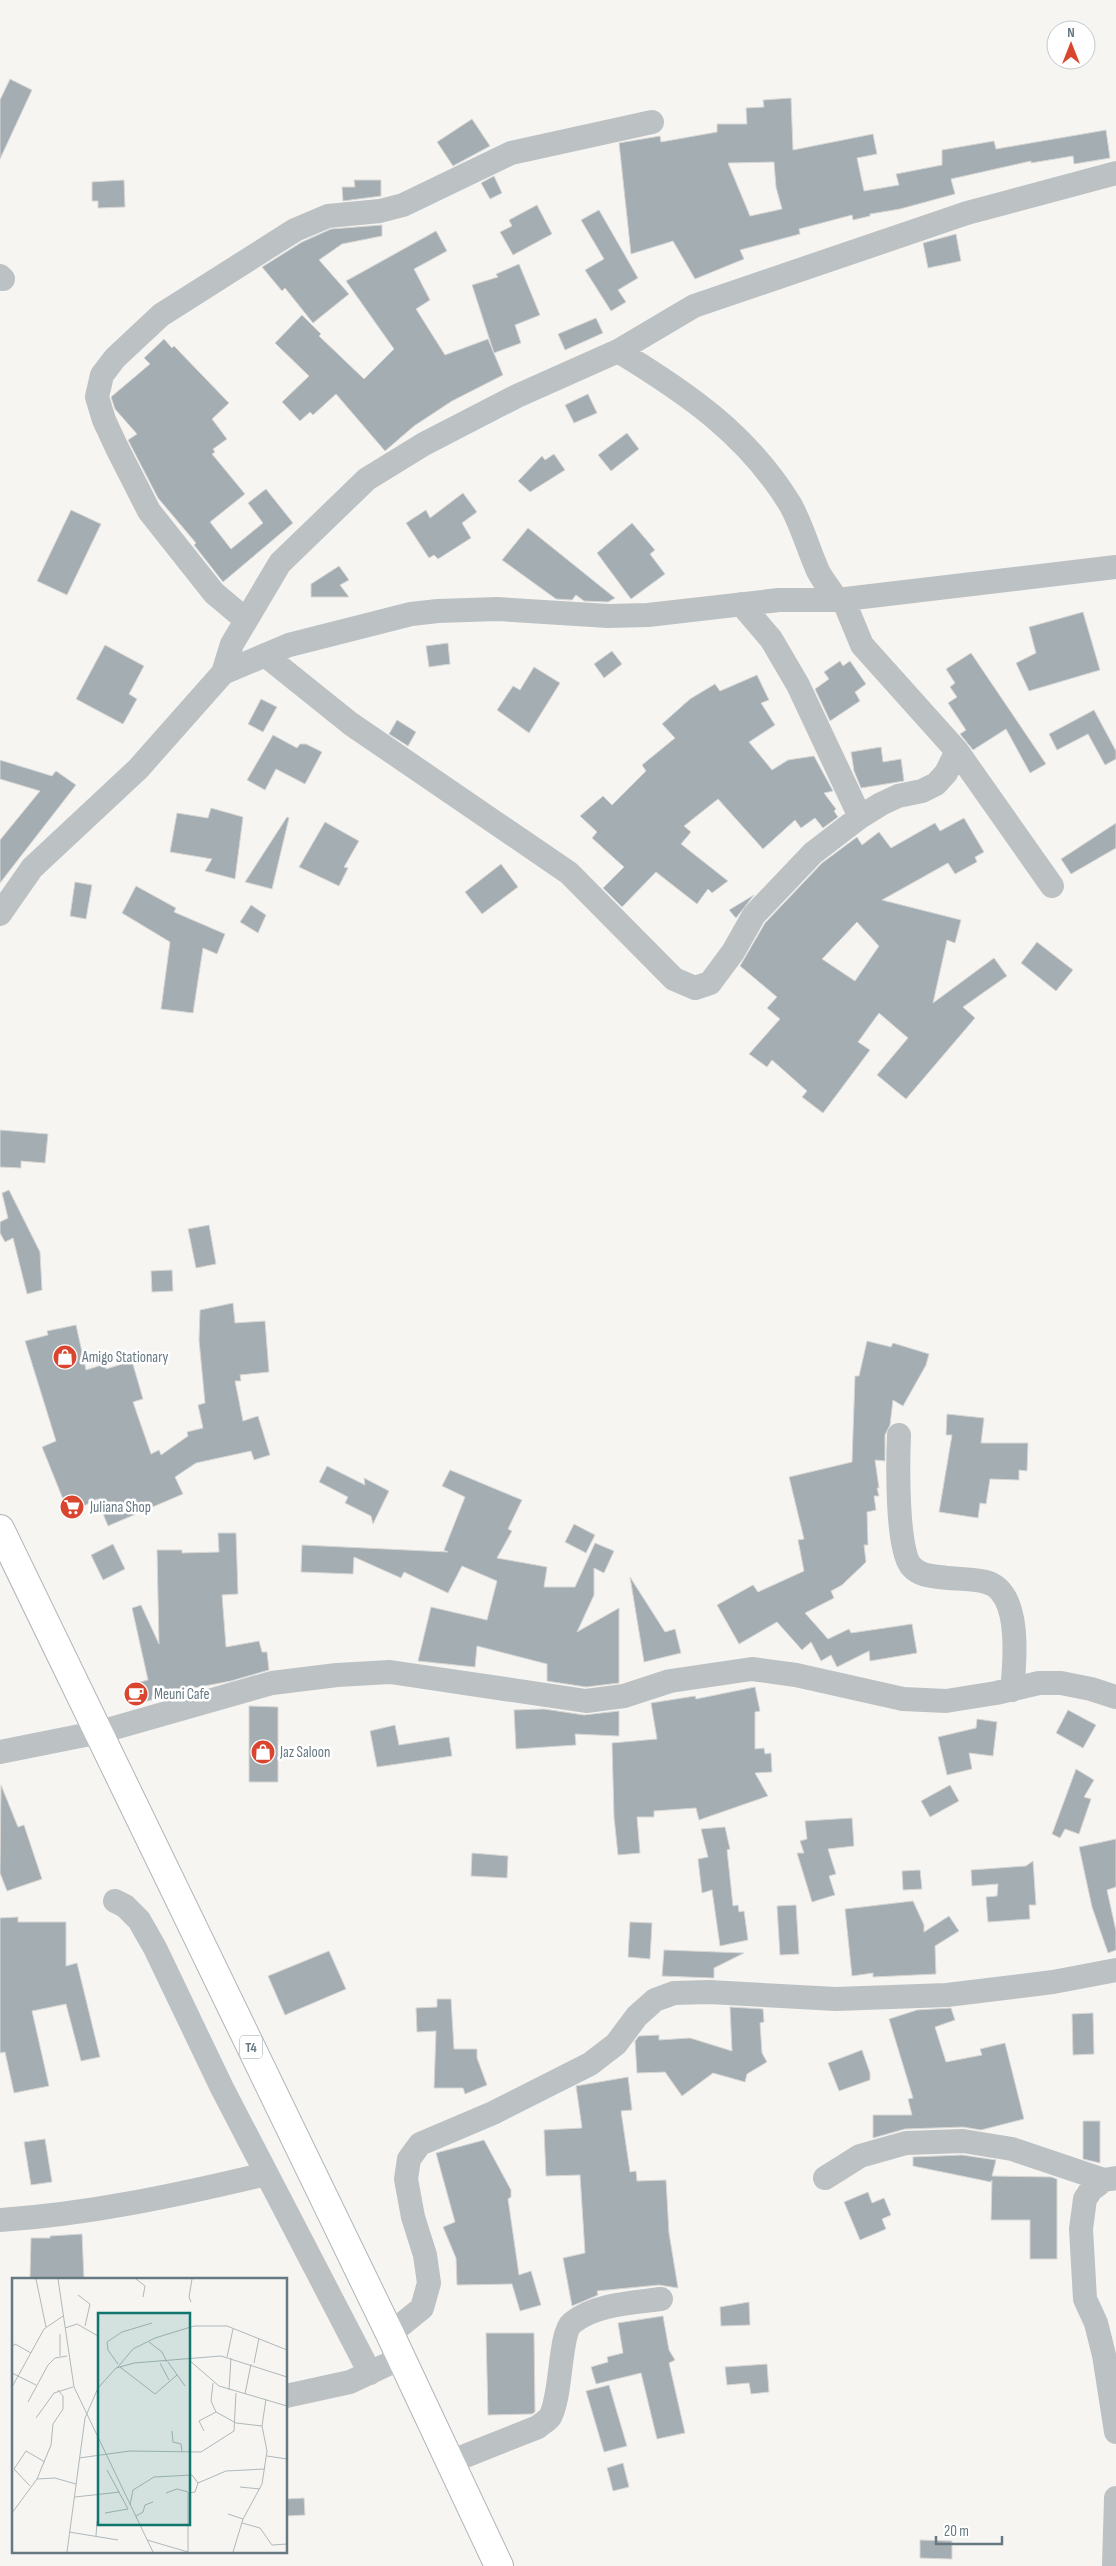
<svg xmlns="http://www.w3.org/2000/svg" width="1116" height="2566" font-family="'Sofia Sans Condensed',sans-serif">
	<rect width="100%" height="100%" fill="#f6f5f2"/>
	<path fill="#a4adb2" stroke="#d7d7d5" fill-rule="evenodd" d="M10,79l22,11 -32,69v-59z
		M791,98l2,52 80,-16 4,20 -20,4 7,33 35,-6 -3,-11 46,-9v-15l52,-9 2,8 110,-19 4,28 -36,6 -1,-8 -42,7v-2l-80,18 4,15 -55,15 -30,5v2l-17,4 -1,-5 -53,14 1,5 -60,16 4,9 -49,20 -22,-38 -42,13 -12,-111 41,-7 1,6 56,-10v-8h30l-1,-16 18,-1 -1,-7zM774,162l2,25 6,22 -32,7 -22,-53z
		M472,119l18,27 -37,20 -16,-24z
		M494,176l8,17 -12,6 -9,-16z
		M124,180l1,27 -27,1v-7h-6v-19z
		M354,180h27v16l-38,5 -1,-14h13z
		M537,205l15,29 -39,21 -13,-23 12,-6 -3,-6z
		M599,210l39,68 -20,12 8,12 -15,9 -26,-41 19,-11 -23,-39z
		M382,225v11l-40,8 -23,16 30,34 -36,29 -28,-35 -3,3 -20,-24 40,-25 29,-13z
		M436,231l11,20 -33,18 16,31 -14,9 29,46 43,-16 15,36 -51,26 -38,25 -29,25 -49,-57 -23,21 -3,-3 -10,9 -18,-19 27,-26 -34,-33 27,-28 19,19 -2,2 45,43 30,-30 -48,-68z
		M956,234l5,27 -33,7 -5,-25z
		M519,264l21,51 -25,10 6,18 -27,10 -22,-68 26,-8 -2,-3z
		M596,318l7,15 -38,17 -7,-16z
		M164,339l8,9 2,-2 55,57 -17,16 15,20 -14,10 2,3 -3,2 33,40 -35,28 21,27 32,-26 -15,-20 18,-14 27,34 -70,59 -29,-37 2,-2 -38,-45 -30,-58 9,-6 -22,-25 -4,-12 39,-33 -6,-6z
		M588,394l9,19 -23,10 -9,-18z
		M627,433l12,16 -28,22 -13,-16z
		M554,454l11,16 -35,22 -12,-11 24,-25 3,4z
		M463,493l14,19 -15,11 9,15 -33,21 -4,-4 -5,3 -23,-35 20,-13 4,8z
		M71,510l30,14 -34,71 -30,-14z
		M632,523l23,27 -5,4 15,20 -34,25 -34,-46z
		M528,528l87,70 -7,4 -24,-1 -8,-6 -4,5 -16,-1 -54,-39z
		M339,566l10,14 -9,5 9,12h-38v-13z
		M1083,612l17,58 -71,21 -13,-28 20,-10 -7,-26z
		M448,643l2,21 -21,3 -3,-21z
		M105,645l39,21 -15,28 8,5 -14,25 -47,-25z
		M612,651l10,13 -18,14 -10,-14z
		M971,653l46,68 29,43 -16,9 -24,-44 -33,21 -13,-16 6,-4 -18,-27 9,-6 -7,-10 5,-4 -9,-14z
		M840,661l3,5 7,-5 16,23 -11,8 5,9 -30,20 -15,-32 14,-10 -5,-7z
		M534,667l26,16 -31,50 -32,-23 16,-24 7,4z
		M757,675l12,25 -8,3 14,22 -26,17 23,28 16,-10 26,-4 19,35 -9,2 12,16 -2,2 4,6 -15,11 -8,-10 -14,10 -6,-8 -32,29 -45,-50 -34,27 7,6 -10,12 47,37 -16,12 -4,-4 -11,15 -41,-32 -34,35 -19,-19 21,-21 -32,-29 5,-6 -17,-16 23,-20 9,9 34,-34 -4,-6 33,-27 -13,-14 28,-25 25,-15 5,7z
		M261,699l16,8 -14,25 -15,-8z
		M1094,710l22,41v8l-11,6 -17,-31 -31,16 -8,-16z
		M397,720l19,12 -8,14 -19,-12z
		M273,735l24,13 3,-4h6l16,8 -17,32 -29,-15 -11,21 -18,-10z
		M881,747l2,15 18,-3 3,22 -43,7 -7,-17 -3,-19z
		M0,760l52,16 4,-5 20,14 -76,98v-43l40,-49 -40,-12z
		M211,808l32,9 -8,62 -30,-8 7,-12 -42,-7 7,-39 31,5z
		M287,817l2,1 -17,71 -27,-7z
		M964,818l20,34 -9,5 2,5 -22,12 -7,-11 -66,37 79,20 -6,23 -8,-3 -14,63 61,-45 13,18 -44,31 12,11 -69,81 -29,-24 31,-37 -29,-25 -21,29 12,8 -47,63 -21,-16 5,-6 -35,-31 -5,7 -18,-13 31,-35 -13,-11 10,-11 -37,-31 25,-43 57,-60 35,-26 5,8 17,-13 12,16 44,-25 5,8zM857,922l22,24 -24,35 -33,-22z
		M325,822l34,19 -15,26 4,1 -9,18 -40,-19z
		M1116,823v25l-45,26 -10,-15z
		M501,864l17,23 -36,27 -17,-22z
		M75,882l17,3 -6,34 -16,-3z
		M136,886l40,22 -2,4 51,22 -8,20 -14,-6 -10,65 -32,-4 9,-67 -48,-29z
		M754,895l-18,23 -7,-8z
		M251,905l15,10 -8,18 -18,-11z
		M1037,942l36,28 -17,21 -35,-28z
		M0,1130l48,4 -3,29 -24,-2v7l-21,-1z
		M9,1190l31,62 2,38 -15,4 -14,-56 -8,4 -5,-9v-11l8,-4 -6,-25z
		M209,1225l7,39 -20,4 -8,-39z
		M172,1270l1,21 -21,1 -1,-21z
		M233,1303l2,20 30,-2 4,51 -29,3 1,6h-6l8,40 15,-5 12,39 -16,5 -3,-9 -55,12 -21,14 8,17 -75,32 -11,-27 -28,15 -27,-67 14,-6 -31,-100 23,-6 -1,-4 29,-6 10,45 19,-6 1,5 26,-8 11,38 -10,3 18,52 8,-4 2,5 27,-19 -1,-4 16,-4 -5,-23 7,-2 -6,-63 1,-30z
		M867,1341l24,6 2,-4 36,11 -3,11 -23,41 -10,-6 -3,25 -5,10v26l-10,-1 4,28h-2l2,8h-5l2,14 -9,2 1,33h-4l2,17 -24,23 -11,6 3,7 -29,15 23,26 21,-10 2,4 61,-9 5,29 -47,8 -1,-10 -32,16 -6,-12 -10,6 -10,-19 -9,8 -25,-28 -38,22 -22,-39 36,-20 5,7 46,-21 -6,-31 6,-1 -15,-62 63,-15 3,-86h4z
		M947,1414l37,4 -3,25h47l-1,28 -8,-1v10l-29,-1 -4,25 -6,-1 -2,15 -39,-6 13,-77h-6z
		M327,1466l38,19 -1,-7 25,13 -16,33 -2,-8 -26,-13 3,-6 -29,-15z
		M450,1470l72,30 -14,29 4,2 -15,27 50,9 -3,20h31l20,-44 19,8 -10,22 -10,-5v27l-17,37 42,-24v75l-33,4 -39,-6v-17l-70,-18 -2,21 -57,-6 13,-54 56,13 10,-39 -35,-15 -14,27 -44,-21 -3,6 -47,-21 -1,17 -52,-2 1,-27 146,7 -4,-2 21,-53 -23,-11z
		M574,1524l21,11 -9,18 -21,-11z
		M218,1533h18l2,61 -16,1 4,52 33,-6 3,11h5l2,18 -38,11 -79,15v4l-20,4 -4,-19 20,-5 -16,-72 9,-3 18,39 -2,-94h25v3l37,-1z
		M113,1544l12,25 -22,11 -12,-25z
		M630,1577l35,55 10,-3 6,24 -37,9z
		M755,1687l5,24 -5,1v37l9,-1 1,6 6,-1 1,19 -17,1 13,23 -69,24 -3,-12 -42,3v6h-17l3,36 -22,2 -4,-38 -2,-74 45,-4 -6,-36 44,-7 1,3z
		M249,1706l29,1v75h-29z
		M544,1709l40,6 35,-4v25l-44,-2 1,11 -60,4 -2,-39z
		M1068,1710l28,15 -13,23 -27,-15z
		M977,1719l20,3 -4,34 -24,-3 3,16 -25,6 -9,-38 38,-9z
		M395,1725l4,20 50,-8 3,19 -75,11 -7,-36z
		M1076,1769l18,11 -10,17 7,2 -12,35 -14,-5 -5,9 -8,-4z
		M1,1785l17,42 6,-2 18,54 -35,12 -7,-18z
		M950,1785l9,16 -29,16 -9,-16z
		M852,1818l2,28 -26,3 8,25 -7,2 6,19 -23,7 -15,-49h7l-4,-12 7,-2 -2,-18z
		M725,1827l5,22 -3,1 6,56 5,-1 1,7 5,-1 4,29 -28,6 -8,-56 -10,3 -4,-34 10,-2 -7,-28z
		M1116,1839v48l-9,3 9,41v19l-8,3 -16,-46 -13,-60z
		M472,1853l36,3 -1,22 -36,-2z
		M1033,1861l3,44h-7l1,14 -42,3 -2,-25 11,-1 1,-12 -26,2 -1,-16 55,-4z
		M920,1870l2,19 -19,1 -1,-19z
		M913,1901l11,24v7l25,-16 10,15 -24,15 1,28 -63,3v-4l-21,3 -7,-67z
		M796,1905l3,49 -19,1 -3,-49z
		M18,1917v5h48v44l11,-3 23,94 -19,4 -15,-57 -34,7 17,75 -35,7 -9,-41 -5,1v-135z
		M630,1922l22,1 -2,36 -22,-2z
		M664,1950l80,3 -30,15v10l-52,-2z
		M329,1951l17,38 -61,26 -17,-39z
		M437,1999h14l3,50h23v9l10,27 -22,9 -2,-6h-29l2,-57 -19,1 -1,-24 21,-1z
		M730,2007l33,2 1,13 -4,1 2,30 5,9 -20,12 -2,8 -32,-9 -31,23 -17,-24 -28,1 -2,-32 4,-5 20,-1v5l31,-2 42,13z
		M951,2008l4,12 -20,7 11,35 36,-7 -2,-6 25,-6 19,76 -43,11 -18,-3 -58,2 -32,9v-23h39l-4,-16 5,-1 -24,-79 28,-9z
		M1093,2013l1,41 -21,1 -1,-41z
		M862,2050l8,23v7l-31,11 -11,-28z
		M628,2077l4,33 -11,1 9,61 6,-1 1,10 29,-1 3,53 9,55 -19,-3 -62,6 1,4 -26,11 -9,-48 22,-5 -5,-78 -34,1 -2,-46 38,-2 -6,-42z
		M1083,2121h17v42l-17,-4z
		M45,2139l7,43 -21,3 -7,-43z
		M484,2140l27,50v7l-3,2 11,76 12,-4 10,34 -21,6 -8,-27 -55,1 -1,-27 -13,-31 12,-5 -19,-69z
		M962,2155l34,5 -4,16 59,1 6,2v80h-27v-39h-39l1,-40 -1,2 -78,-16v-9z
		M868,2192l4,11 12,-5 7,17 -9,4 4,10 -26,11 -16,-38z
		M82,2234l2,46 -54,-2 1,-40h19v-2z
		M749,2302l1,23 -29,1 -1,-19z
		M663,2316l6,34 6,10 -6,3 16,70 -28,6 -16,-66 -45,11 -5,-17 17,-5 -1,-5 16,-4 -5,-30z
		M486,2333h48l1,79 -3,2 -44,1z
		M767,2364l2,28 -18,2 -2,-11 -22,2 -2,-18z
		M609,2385l18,61 -23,6 -18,-61z
		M623,2463l6,24 -16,4 -6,-23z
		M304,2498l1,17 -19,1v-17z
		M920,2540l32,1v18l-32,-1z"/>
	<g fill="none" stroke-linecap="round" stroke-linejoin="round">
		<defs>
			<path id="trunk" d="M0,1529l390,805 109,232"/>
		</defs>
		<use href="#trunk" stroke="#b0b5b7" stroke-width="30"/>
		<path stroke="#bcc1c4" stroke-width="24" d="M0,276l3,3
			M618,351c69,42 129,83 172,153 12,21 18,45 28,67 5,10 13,19 19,29
			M843,599l19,46 95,106 95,135
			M741,604l30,35 27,46 62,132
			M246,620l-32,-27 -65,-82 -32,-63 -13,-28 -7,-23 5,-22 13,-17 46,-43 134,-85 33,-14 52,-5 23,-6 108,-52 141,-31
			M265,655l86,69 218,149 105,106 21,9 15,-5 23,-31 21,-37 59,-62 47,-36 21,-13 17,-8 24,-5 14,-7 10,-11 11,-22
			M223,673l9,-29 48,-81 87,-84 57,-35 93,-48 101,-45 76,-45 273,-93 149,-40
			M0,914l32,-46 106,-99 85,-96 66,-28 122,-31 27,-3 59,-2 111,7 40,-1 131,-15h58l279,-33
			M899,1435c-1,24 -3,118 13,132 9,10 23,9 35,11 13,1 27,1 39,4 36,10 29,80 26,108
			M0,1752l100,-20 172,-49 65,-8 53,-3 196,29 38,-5 46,-15 82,-12 44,6 107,24 43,2 50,-8 43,-10h22l30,6 25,8
			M115,1901l10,5 14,14 16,28 67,140 148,285
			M825,2178l35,-22 46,-13 57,-2 49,8 92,31
			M1116,2178l-12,2 -13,10 -6,9 -4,30 4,70 11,24 8,32 12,77
			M0,2220c90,-6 178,-25 266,-46
			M390,2334l32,-26 7,-25 -4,-28 -12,-38 -7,-38 3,-20 11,-15 73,-31 97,-49 26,-20 21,-28 18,-16 19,-7 35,-1 127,7 111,-4 106,-13 63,-12
			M286,2396l64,-14 51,-24
			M450,2462l88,-35c3,-3 9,-6 12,-10 12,-21 9,-83 22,-94 23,-19 60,-20 89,-24
			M1114,2566l2,-68"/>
		<use href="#trunk" stroke="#fff" stroke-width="28"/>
	</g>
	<defs>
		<symbol id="shop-disc" viewBox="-11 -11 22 22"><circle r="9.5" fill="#d9452f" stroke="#fff"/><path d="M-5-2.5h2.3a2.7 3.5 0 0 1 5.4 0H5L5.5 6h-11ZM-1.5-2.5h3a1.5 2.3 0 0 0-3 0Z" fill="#fff"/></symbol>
		<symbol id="supermarket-disc" viewBox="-11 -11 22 22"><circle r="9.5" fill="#d9452f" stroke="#fff"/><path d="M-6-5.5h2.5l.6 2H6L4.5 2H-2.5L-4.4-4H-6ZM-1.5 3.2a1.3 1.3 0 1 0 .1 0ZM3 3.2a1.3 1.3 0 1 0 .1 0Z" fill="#fff"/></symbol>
		<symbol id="cafe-disc" viewBox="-11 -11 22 22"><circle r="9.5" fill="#d9452f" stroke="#fff"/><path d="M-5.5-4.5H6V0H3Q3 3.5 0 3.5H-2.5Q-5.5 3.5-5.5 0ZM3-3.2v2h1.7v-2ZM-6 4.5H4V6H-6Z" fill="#fff"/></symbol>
	</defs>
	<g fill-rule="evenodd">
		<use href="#shop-disc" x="51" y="1343" width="28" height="28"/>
		<use href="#supermarket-disc" x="58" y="1493" width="28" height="28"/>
		<use href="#cafe-disc" x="122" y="1680" width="28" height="28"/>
		<use href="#shop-disc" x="249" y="1738" width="28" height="28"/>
	</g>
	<g text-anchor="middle" stroke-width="5" stroke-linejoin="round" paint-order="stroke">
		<rect fill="#fff" stroke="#94a0a8" stroke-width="1" x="240" y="2035.5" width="22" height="23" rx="4"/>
		<g font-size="14" font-weight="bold" fill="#667882">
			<text x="251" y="2052">T4</text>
		</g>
		<g font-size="15" fill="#667882" stroke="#fff" text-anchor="start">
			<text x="82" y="1362">Amigo Stationary</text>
			<text x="90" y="1512">Juliana Shop</text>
			<text x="154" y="1699">Meuni Cafe</text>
			<text x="280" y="1757">Jaz Saloon</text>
		</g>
	</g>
	<g transform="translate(12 2278)">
		<rect width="275" height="275" fill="#f6f5f2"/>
		<path fill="none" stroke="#afb8bb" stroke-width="1" d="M24,1l10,48M46,1l16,108 79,165M124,1l9,7 -2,11M66,17l12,9 -5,22M179,24l-2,-5 3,-18M53,50l12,-4 21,12M48,56v22M137,64l13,10 5,10M0,69l3,-3 16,9M215,79l6,-28M177,82l30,26 68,20M156,84l17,24M148,85l9,17M242,85l5,-25M106,86l-10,-14 -1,-8 15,-10 30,-9M108,89l35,27 22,-19M105,90l16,-19 22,-11 39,-12h33l60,24M0,95l24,12M201,105l-2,18 5,11 20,11 26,3M0,109l32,-58 19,-13M217,112l2,-32M233,116l6,-30M16,124l20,-37 7,-7 12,-2M24,140l18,-25 19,-6M160,153l1,11 8,2 1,8M192,153l-5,-10 17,-9M255,178l20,3M67,180l51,-7 71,1 33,-21 2,-38M95,192l21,39M25,201l14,-34 2,-21 10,-15v-13l-5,-6M18,208l-16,-17 12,-18 19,11M228,209l20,2M154,215l11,-4 11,3M63,219l45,-5M118,227l3,-15 21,-13 38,-2 6,8M0,235l25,-34 18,-1 21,6M93,235l23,-4M216,236l15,5M124,238l7,-4 2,-7 8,-3M230,245l18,5 12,17 15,-1M57,254l49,8M84,258l1,-15M135,262l41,12v-59l7,-1 3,-9 28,-12 39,-2M55,274l18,-134 13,-30 18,-20 18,-5 87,-7 66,21M221,274l10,-33 19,-35 5,-33 -5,-25 4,-27"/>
		<path fill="#0f766e" fill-opacity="0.15" stroke="#0f766e" stroke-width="2.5" d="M86,35h92v212h-92z"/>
		<rect width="275" height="275" fill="none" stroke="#667882" stroke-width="2.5"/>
	</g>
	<g transform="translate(1071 45)"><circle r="24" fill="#ffffff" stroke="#c2c9cd"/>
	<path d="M0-4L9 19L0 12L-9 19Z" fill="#d9452f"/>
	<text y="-8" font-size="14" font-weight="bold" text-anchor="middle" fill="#667882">N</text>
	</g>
	<path d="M936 2536v8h66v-8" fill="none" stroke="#667882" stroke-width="2.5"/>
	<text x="944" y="2536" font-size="15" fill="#667882" stroke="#ffffff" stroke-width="4" paint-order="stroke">20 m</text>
</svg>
